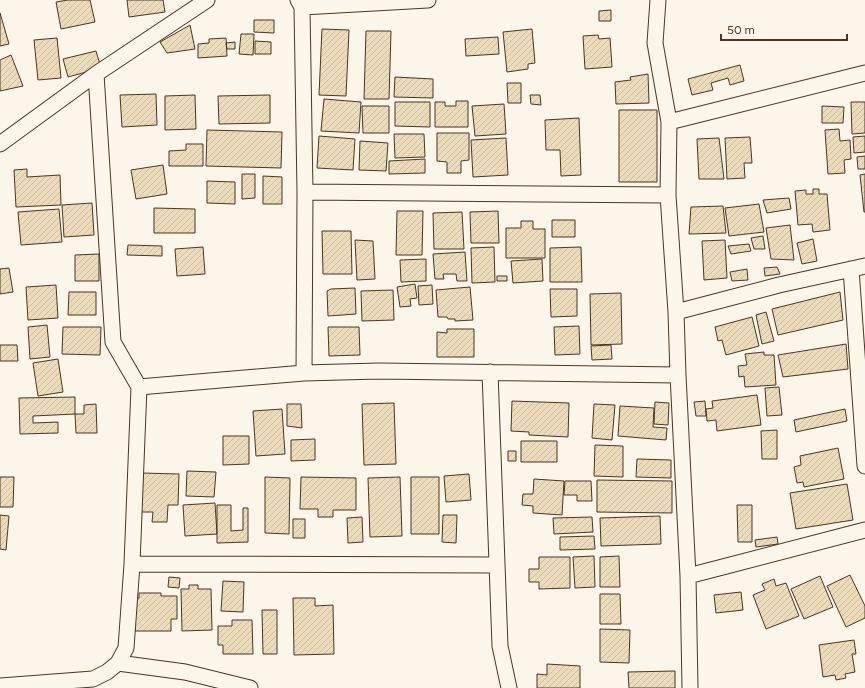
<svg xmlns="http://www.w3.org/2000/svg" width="865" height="688" font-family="Figtree,sans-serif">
	<defs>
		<pattern id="building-hatch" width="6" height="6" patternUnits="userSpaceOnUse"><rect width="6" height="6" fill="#ecdcbc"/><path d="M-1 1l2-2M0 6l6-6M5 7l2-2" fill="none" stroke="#ccbda1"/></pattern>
	</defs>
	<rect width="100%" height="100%" fill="#fbf6e9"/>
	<path fill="url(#building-hatch)" stroke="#4a3520" d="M68,0h22l5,22 -34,7 -5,-27z
		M127,0h36l2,12 -36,5z
		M611,10v11h-12v-10z
		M0,13l9,31 -9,2z
		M254,20h20v13l-20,-1z
		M190,25l5,24 -28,4 -7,-11z
		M322,29l27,1 -3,66 -27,-1z
		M532,29l3,34 -7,1v5l-21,3 -4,-40z
		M366,31h25l-2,68h-25z
		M241,34h13l-1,21 -14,-1z
		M598,35l1,4 11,-1 2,29 -27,2 -2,-33z
		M498,37l1,17 -33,2 -1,-17z
		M57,38l4,40 -23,2 -4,-40z
		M226,38l1,18 -29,2v-14l11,-1v-4z
		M255,41l16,1v12h-16z
		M235,42v7h-8l-1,-6z
		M96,51l5,17 -33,9 -5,-18z
		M11,55l12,31 -23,5v-31z
		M740,65l4,16 -14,4 -2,-7 -17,5 2,7 -21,5 -4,-16z
		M648,74l1,29 -33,1 -1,-22 16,-2 -1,-3z
		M395,77l38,2v19l-39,-1z
		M507,83h14v20h-13z
		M156,94l1,31 -35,2 -2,-32z
		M195,95l1,34 -31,1v-34z
		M270,95v28l-51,1 -1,-28z
		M530,95h10l1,10 -10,-1z
		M324,99l37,3 -2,31 -38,-2z
		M456,101h12v26h-33v-25h10v4h11z
		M395,102h35v25l-35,-1z
		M851,102h14v31l-13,1z
		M504,104l2,30 -31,2 -3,-30z
		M362,106h27v27h-26z
		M822,106l22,1 -1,16h-21z
		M619,110h38v72h-38z
		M579,118l2,57 -20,1 -1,-26h-14l-1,-30z
		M839,129l1,12 10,-1 1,19 -7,1 1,13 -17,1 -3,-44z
		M207,130l75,2 -1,36 -75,-2z
		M437,133h32v27l-8,1v12h-14v-11l-10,-1z
		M394,134h30l1,23 -30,1z
		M319,136l36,3 -2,31 -36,-2z
		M865,136v16l-11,1 -1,-16z
		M750,137l2,26h-8l1,15 -18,1 -2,-41z
		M506,138l2,37 -35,2 -2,-37z
		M719,138l5,41h-25l-2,-40z
		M360,141l28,2 -2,28 -27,-1z
		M186,144h17v22h-34v-15l17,-1z
		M865,156v13h-7l-1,-12z
		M425,159v14l-36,1v-13z
		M163,165l4,29 -31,5 -5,-29z
		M27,169v8l33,-2 1,30 -45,2 -2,-37z
		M242,174h13v24l-13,1z
		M865,174v38h-1l-4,-37z
		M263,176l19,1v27h-19z
		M207,181l28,1v22l-28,-1z
		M813,189h6v5h8l3,36 -17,2 -1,-8 -14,1 -3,-34 11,-1v4h7z
		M789,198l2,11 -24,4 -4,-13z
		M92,203l2,32 -30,2 -2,-32z
		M759,204l5,28 -35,4 -4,-28z
		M723,206l3,27 -37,1 2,-27z
		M154,208l41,1v24h-41z
		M59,209l3,33 -41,3 -3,-33z
		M397,211h26l-1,44h-26z
		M498,211l1,32h-28l-1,-31z
		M462,212l2,37h-30l-1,-36z
		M552,220h23v17h-23z
		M521,221h12v8h12v29h-39v-30h15z
		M790,225l4,35 -23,-1 -5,-31z
		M322,231h29l1,43h-29z
		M763,236l2,13h-11l-3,-11z
		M813,239l4,22 -15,3 -5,-21z
		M355,240l18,1 2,38 -18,1z
		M725,240l2,38 -23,2 -2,-39z
		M749,244l2,7 -20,3 -3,-8z
		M128,245l34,1v10l-35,-1z
		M203,247l2,27 -28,2 -2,-27z
		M494,247l1,35 -23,1 -1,-35z
		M581,247l1,35h-32v-34z
		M465,252l2,29h-10l-1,-7h-13l1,5h-9l-2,-25z
		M99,254v27h-24v-26z
		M426,259v22l-25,1 -1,-22z
		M542,259l1,22 -30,2 -2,-22z
		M777,267l3,7 -15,2 -1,-8z
		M9,268l4,24 -13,2v-25z
		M747,269l1,11 -16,1 -2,-9z
		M497,276h10v5h-10z
		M415,284l2,14 -7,1 1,7 -11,1 -3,-20z
		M56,285l2,33 -30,2 -2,-33z
		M432,285l1,19 -14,1 -1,-19z
		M470,287l3,33 -18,1v-2h-7l-1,-2h-9l-2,-27z
		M355,288l1,26 -28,2 -1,-25 4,-2z
		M550,289h27v27l-26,1z
		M393,290l1,30 -32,1 -1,-30z
		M69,292h27v23h-28z
		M840,292l3,28 -65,15 -6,-26z
		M621,293l1,51 -31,1 -1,-51z
		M766,312l8,29 -12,3 -6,-29z
		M752,317l7,29 -33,9 -4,-15 -4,1 -3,-14z
		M47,325l3,32 -20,2 -2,-32z
		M579,326l1,28 -25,1 -1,-28z
		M63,327h38l-1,28 -38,-1z
		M328,327h31l1,28 -31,1z
		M447,329h27v28h-37v-25l10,1z
		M846,344l2,25 -65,8 -5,-22z
		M0,345h17l1,16h-18z
		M611,345l1,14 -20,1 -1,-14z
		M764,352v3h10l2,30 -31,2 -1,-11 -5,1 -1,-11 9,-1 -2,-11z
		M58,359l5,33 -25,4 -5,-33z
		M779,387l3,28 -15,1 -2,-28z
		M757,395l4,30 -44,6 -1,-11 -9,1 -1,-12 7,-1 -1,-7z
		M75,397v17l-42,2v7l25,-1v11l-38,1 -1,-36z
		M512,401l57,2 -1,34 -39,-2v-3l-18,-1z
		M705,401l1,15h-10l-2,-14z
		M655,402l14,1 -1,22 -14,-1z
		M394,403l2,61 -32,1 -2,-61z
		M96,404l1,29h-21l-1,-19h9v-9z
		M287,404h14l1,24 -15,-2z
		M594,404l21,1 -3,35 -20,-2z
		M620,406l34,2 -1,19 14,1 -1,12 -48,-4z
		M282,409l3,45 -29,2 -3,-45z
		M845,409l2,12 -51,11 -2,-12z
		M777,430v29h-15l-1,-28z
		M223,436h26v28l-26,1z
		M315,439v21l-24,1v-21z
		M521,441h36v21h-36z
		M595,445l28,1v31l-29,-1z
		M838,448l6,31 -40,8 -1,-5 -6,1 -3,-16 7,-2 -1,-9z
		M508,451h8v10h-8z
		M637,459l34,1v18l-35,-1z
		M187,471l29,1 -2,25 -28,-1z
		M141,473l38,1 -1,31h-10l-1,17h-15l1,-10h-14z
		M469,474l2,26 -25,2 -2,-26z
		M0,477h14l-1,30h-13z
		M265,477l25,1 -1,56 -24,-1z
		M301,477l55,1v32h-23v7h-15v-8h-18z
		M400,477l2,59 -32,1 -2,-59z
		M411,477h28v57h-28z
		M534,479l30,2 -2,34 -29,-2v-7l-11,-1 1,-11h10z
		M597,480l75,1v32l-75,-1z
		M565,481h26l1,20h-15v-6h-13z
		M847,484l6,36 -57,9 -6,-36z
		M215,503l2,31 -32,2 -2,-31z
		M217,505h14v26l12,-1v-22h5v34l-31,1z
		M737,505h15v37h-14z
		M0,515l9,1 -3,34 -6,-1z
		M443,515h14l-1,28 -14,-1z
		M660,516l1,28 -60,2 -1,-28z
		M362,517l1,25 -15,1 -1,-25z
		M592,517l1,15 -39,2 -1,-16z
		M293,519h12v19h-12z
		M594,536l1,13 -35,1v-13z
		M777,537l1,7 -22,3 -1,-7z
		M594,556l1,31 -20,1 -2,-31z
		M619,556l1,31h-20v-30z
		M539,557h31v31l-31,1v-7h-10v-13h10z
		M850,575l15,31v12l-19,9 -19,-41z
		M820,576l13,31 -29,12 -13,-30z
		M169,577l11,1 -1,10 -11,-1z
		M774,579l2,7 10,-3 13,33 -33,13 -13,-34 12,-5 -3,-6z
		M223,581l21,1 -1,30 -22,-1z
		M189,585h9v4h13l1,41 -30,1 -1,-42h8z
		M741,592l2,18 -27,3 -2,-18z
		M139,593h22v3h16v23h-6v12h-36v-32l4,-1z
		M600,594h20l1,30h-21z
		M293,598h22v8l18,-1 1,49 -40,1z
		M262,610h15v44h-14z
		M232,620h20l1,34h-30v-9h-5v-19h14z
		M600,629l30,1 -1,33 -29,-1z
		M854,640l2,14h-4l3,18 -10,2 1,4 -10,2 -1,-5 -12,2 -4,-32z
		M547,664l33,2v22h-43v-14l10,1z
		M675,671v17h-46l-1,-16z"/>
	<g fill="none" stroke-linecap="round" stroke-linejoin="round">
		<defs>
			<path id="minor" d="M298,0l4,7 3,185 -1,181
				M658,0l-3,43 14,79 -1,73 8,117 2,63 10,201 2,112
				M302,7l126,-7
				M96,74l17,268 26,45
				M669,122l196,-49
				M0,144l96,-70 111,-74
				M305,192l363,3
				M851,269l14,197
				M676,312l103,-27 86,-19
				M490,372l10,274 9,42
				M132,564l365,1
				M688,576l177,-46
				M118,663l67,9 65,16
				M0,686l93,-7 14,-7 11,-9 8,-15 6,-84 7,-177 165,-14 75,-2 299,4"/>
		</defs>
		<use href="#minor" stroke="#4a3520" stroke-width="17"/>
		<use href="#minor" stroke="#fbf6e9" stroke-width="15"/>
	</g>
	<path d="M721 34v6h126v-6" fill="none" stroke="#4a3520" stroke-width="2"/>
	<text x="727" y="34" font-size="12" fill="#4a3520" stroke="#fbf6e9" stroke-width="3" paint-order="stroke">50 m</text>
</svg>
